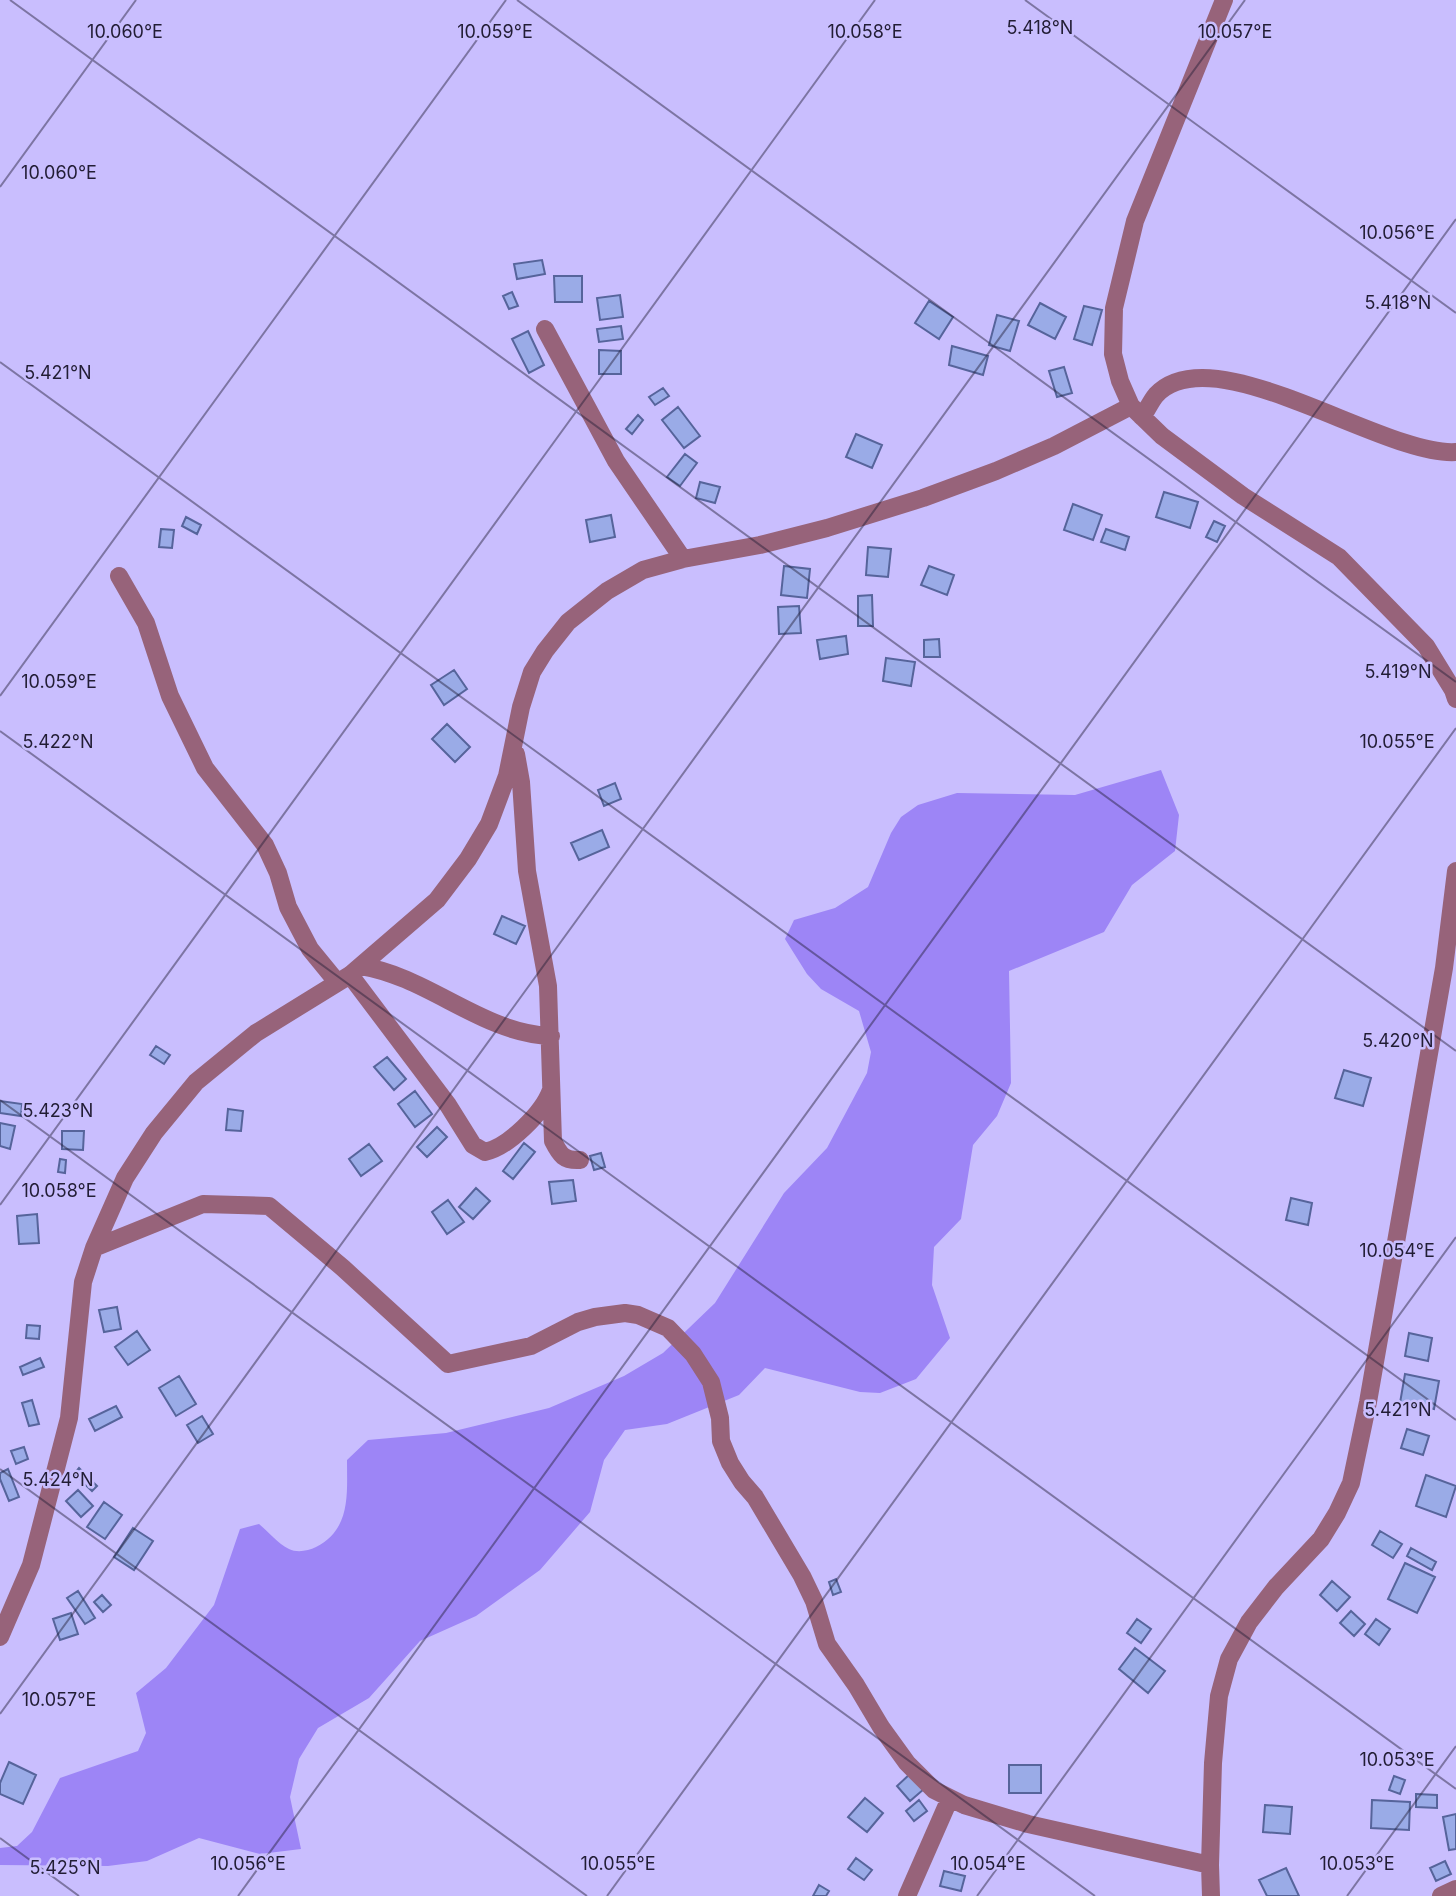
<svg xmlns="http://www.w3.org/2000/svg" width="1456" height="1896" font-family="Inter,sans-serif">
	<rect width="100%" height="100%" fill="#c9befe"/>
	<path fill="#9d85f6" d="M1161,770l18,45 -4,36 -43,34 -28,47 -95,39 2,112 -14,33 -24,29 -12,74 -27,28 -2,38 18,53 -34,41 -36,14 -20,-1 -95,-24 -26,27 -72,29 -42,6 -21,30 -14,52 -50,58 -64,46 -56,25 -51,57 -51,30 -19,31 -9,38 11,52 -41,5 -61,-16 -52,23 -39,5 -108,-1v-17l17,-2 15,-14 28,-54 78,-27 8,-18 -10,-40 30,-25 48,-63 26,-76 19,-5c9,7 19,20 30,25 8,4 19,2 27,-2 35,-18 31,-52 31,-87l21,-20 78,-7 103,-25 75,-32 39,-23 52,-50 69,-110 43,-45 40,-75 4,-21 -12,-41 -38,-22 -14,-15 -22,-35 9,-19 41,-12 33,-21 23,-54 10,-16 17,-12 39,-12 118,2z"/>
	<path fill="#9aabe7" stroke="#56649b" stroke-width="2" d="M542,260l3,14 -28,5 -3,-15z
		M554,276h28v26h-27z
		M512,292l6,14 -9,3 -6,-13z
		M620,295l3,22 -23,3 -3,-22z
		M929,301l24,16 -14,22 -24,-16z
		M1040,303l26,14 -11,22 -27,-14z
		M1084,306l18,4 -10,35 -18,-6z
		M997,315l22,6 -9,30 -21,-6z
		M621,326l2,13 -24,3 -2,-13z
		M528,331l16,34 -15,8 -17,-34z
		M952,346l36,10 -5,19 -34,-10z
		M599,350l22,1v23h-22z
		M1064,367l8,26 -15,4 -8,-26z
		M663,388l6,8 -14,9 -6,-8z
		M678,407l22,29 -16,12 -22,-28z
		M638,415l5,5 -11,14 -6,-5z
		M856,434l26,11 -10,23 -26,-11z
		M685,454l12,9 -17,23 -13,-9z
		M700,482l20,5 -5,16 -19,-5z
		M1164,492l34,10 -8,26 -34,-11z
		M1073,504l29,11 -9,25 -29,-10z
		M611,515l4,22 -25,5 -4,-22z
		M186,517l15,8 -4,9 -15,-8z
		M1214,521l11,5 -8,16 -11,-5z
		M161,529l13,1 -2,18 -13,-1z
		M1106,529l23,8 -4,13 -24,-8z
		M868,547l23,2 -3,28 -22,-2z
		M784,566l26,3 -3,29 -26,-3z
		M929,566l25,9 -7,20 -26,-10z
		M872,595l1,31h-15v-30z
		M799,606l2,27 -22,1 -1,-27z
		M846,636l2,18 -28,5 -3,-19z
		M939,639l1,18h-16v-17z
		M886,658l29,4 -4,24 -28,-5z
		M454,670l13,19 -23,16 -13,-20z
		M447,724l23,23 -15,15 -23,-23z
		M615,783l6,16 -17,7 -6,-16z
		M602,830l7,17 -30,13 -8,-17z
		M502,916l23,10 -9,18 -22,-10z
		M156,1046l14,9 -6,9 -14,-9z
		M387,1057l19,22 -12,11 -20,-23z
		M1344,1070l27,8 -8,28 -28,-8z
		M415,1091l17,23 -17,13 -17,-23z
		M0,1101l22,3 -1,12 -21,-3z
		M228,1109l15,2 -2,20 -15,-1z
		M0,1123l15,3 -5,23 -10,-3z
		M437,1127l10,10 -20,20 -10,-10z
		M62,1131h22l-1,19 -21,-1z
		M524,1143l11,9 -22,27 -10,-8z
		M369,1144l13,17 -21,15 -12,-17z
		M601,1153l4,14 -11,3 -4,-14z
		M60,1159l6,1 -1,13 -7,-1z
		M573,1180l3,21 -24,3 -3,-22z
		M476,1188l14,13 -17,18 -14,-12z
		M1291,1198l21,5 -4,22 -22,-5z
		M448,1200l16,22 -17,12 -15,-22z
		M37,1214l2,29 -20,1 -2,-28z
		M117,1307l4,22 -17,3 -5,-22z
		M27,1325l13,1 -1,13 -13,-1z
		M137,1331l13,19 -22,15 -13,-18z
		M1409,1333l23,5 -4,23 -23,-5z
		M40,1358l4,9 -21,8 -3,-8z
		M1405,1374l34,7 -5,28 -34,-6z
		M179,1376l17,28 -20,12 -17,-28z
		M32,1400l7,24 -10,2 -7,-23z
		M116,1406l6,11 -27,14 -6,-12z
		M202,1416l11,18 -15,9 -11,-18z
		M1407,1429l22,7 -6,19 -22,-7z
		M24,1447l4,12 -12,5 -5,-13z
		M79,1468l18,18 -5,5 -18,-17z
		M8,1469l11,28 -10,4 -9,-22v-6z
		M1426,1475l30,11 -10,31 -30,-11z
		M78,1490l15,16 -12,11 -15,-16z
		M104,1502l18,13 -17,24 -18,-12z
		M133,1528l20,13 -19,29 -20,-13z
		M1380,1531l22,13 -9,14 -21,-13z
		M1411,1548l25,14 -4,8 -25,-14z
		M1405,1563l30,14 -18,36 -29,-14z
		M836,1579l5,13 -8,3 -4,-13z
		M1332,1581l18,16 -13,14 -17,-16z
		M78,1591l17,27 -10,6 -18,-26z
		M102,1595l9,10 -8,7 -9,-10z
		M1351,1611l14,13 -11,12 -14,-13z
		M71,1613l7,21 -18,6 -7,-21z
		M1137,1619l14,10 -10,14 -14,-10z
		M1376,1619l14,10 -11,16 -14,-11z
		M1135,1648l30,23 -17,22 -29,-24z
		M9,1762l27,13 -13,29 -23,-10v-11z
		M1009,1765h32v28h-32z
		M910,1774l14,15 -14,12 -13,-15z
		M1394,1776l11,4 -5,14 -11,-4z
		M1416,1794l21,1v13l-21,-1z
		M865,1798l18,15 -16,19 -19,-15z
		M919,1800l8,11 -13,10 -8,-10z
		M1372,1800l38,2 -1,28 -38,-2z
		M1265,1805l27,2 -2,27 -27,-2z
		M1456,1814v35l-7,1 -6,-33z
		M856,1858l16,12 -8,10 -16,-11z
		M1445,1861l6,13 -15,7 -6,-13z
		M1286,1868l13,28h-32l-8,-16z
		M944,1871l21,5 -4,15 -21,-5z
		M819,1885l10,6 -3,5h-13z"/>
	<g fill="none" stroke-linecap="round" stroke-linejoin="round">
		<path stroke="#97637a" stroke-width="18" d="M1224,0l-89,221 -21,87 -1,46 7,27 11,25 31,30 81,60 96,61 87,89 27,44 3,9
			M545,329l71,132 67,98
			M1142,417c5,-7 9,-16 14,-22 57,-61 228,62 300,57
			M119,576l27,47 24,73 35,72 60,77 13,28 10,34 22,42 27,33
			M516,754l5,28 6,89 21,115 5,155c7,14 11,20 27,19
			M361,966c68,11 120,67 190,70
			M350,975l98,130 25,40 12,7c23,-5 58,-39 66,-62
			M94,1248l109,-44 66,2 74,62 105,96 83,-18 47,-24 17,-5 30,-4 13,2 30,13 25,26 18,28 9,36 1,23 9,22 12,19 13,15 47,79 12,25 13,43 29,41 25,42 26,36 27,27 30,15 64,19 182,41
			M0,1637l31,-72 38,-147 14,-136 11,-34 31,-70 29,-45 42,-51 60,-49 94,-58 87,-75 31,-41 21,-35 18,-48 14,-69 11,-35 13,-21 23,-29 39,-31 36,-21 40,-11 77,-14 67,-17 96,-30 73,-27 58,-25 77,-40
			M907,1896l43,-98
			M1211,1896l-1,-31 3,-102 6,-67 10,-37 20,-37 27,-35 45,-48 16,-26 14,-30 17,-81 76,-434 12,-97
			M1441,1896l15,-7"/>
	</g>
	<path fill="none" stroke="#221d35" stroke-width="2" stroke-opacity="0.45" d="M10,0l1446,1051M517,0l939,682M1025,0l431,313M0,187l136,-187M0,362l1456,1058M0,696l506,-696M0,731l1456,1058M0,1100l1095,796M0,1205l875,-1205M0,1469l587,427M0,1714l1245,-1714M0,1838l79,58M238,1896l1218,-1677M607,1896l849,-1168M977,1896l479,-659M1347,1896l109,-150"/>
	<g font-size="18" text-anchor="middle" fill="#221d35" stroke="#c9befe" stroke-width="5" stroke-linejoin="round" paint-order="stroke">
		<text x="1040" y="34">5.418°N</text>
		<text x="865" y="38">10.058°E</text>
		<text x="125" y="38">10.060°E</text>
		<text x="495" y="38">10.059°E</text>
		<text x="1235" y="38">10.057°E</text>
		<text x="59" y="179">10.060°E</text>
		<text x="1397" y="239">10.056°E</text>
		<text x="1398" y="309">5.418°N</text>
		<text x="58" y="379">5.421°N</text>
		<text x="1398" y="678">5.419°N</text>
		<text x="59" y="688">10.059°E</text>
		<text x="58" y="748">5.422°N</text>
		<text x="1397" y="748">10.055°E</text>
		<text x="1398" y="1047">5.420°N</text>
		<text x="58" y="1117">5.423°N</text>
		<text x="59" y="1197">10.058°E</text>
		<text x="1397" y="1257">10.054°E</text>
		<text x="1398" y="1416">5.421°N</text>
		<text x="58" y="1486">5.424°N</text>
		<text x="59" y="1706">10.057°E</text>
		<text x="1397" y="1766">10.053°E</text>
		<text x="248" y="1870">10.056°E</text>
		<text x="618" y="1870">10.055°E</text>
		<text x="988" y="1870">10.054°E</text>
		<text x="1357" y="1870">10.053°E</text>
		<text x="65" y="1874">5.425°N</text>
	</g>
</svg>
